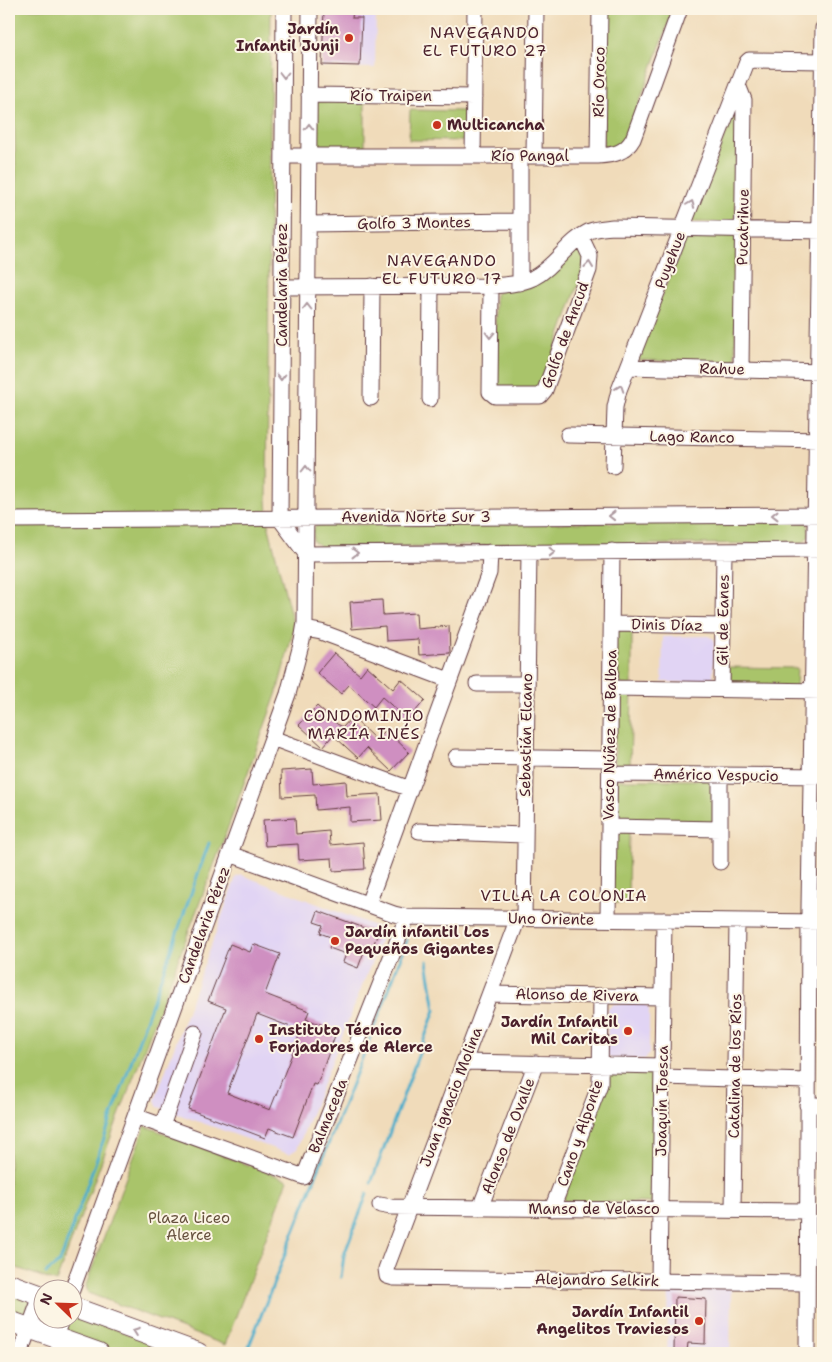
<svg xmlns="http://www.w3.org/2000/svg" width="832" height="1362" font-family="'Shantell Sans',sans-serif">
	<rect width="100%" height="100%" fill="#fcf5e5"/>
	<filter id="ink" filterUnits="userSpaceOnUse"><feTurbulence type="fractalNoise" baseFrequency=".02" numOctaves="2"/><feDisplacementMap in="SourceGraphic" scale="10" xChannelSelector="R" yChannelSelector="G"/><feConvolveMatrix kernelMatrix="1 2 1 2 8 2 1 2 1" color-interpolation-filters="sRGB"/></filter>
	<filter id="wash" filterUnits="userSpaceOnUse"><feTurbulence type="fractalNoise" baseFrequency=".0096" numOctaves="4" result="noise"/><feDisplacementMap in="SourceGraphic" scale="20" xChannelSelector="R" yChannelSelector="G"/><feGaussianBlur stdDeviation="1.12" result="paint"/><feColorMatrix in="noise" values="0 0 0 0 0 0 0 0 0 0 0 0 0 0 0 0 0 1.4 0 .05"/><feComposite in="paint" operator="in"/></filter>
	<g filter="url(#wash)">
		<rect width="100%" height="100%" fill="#f0dbba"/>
		<path fill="#e1d4f4" d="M323,9h53l-1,59 -53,-1z
			M708,636l6,3 -1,38 -4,6 -47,-1 1,-45z
			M242,875l138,53 3,6 -86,215 -8,5 -131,-47 -3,-7 81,-223z
			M614,1004h31l4,5v45l-4,5h-34l-4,-4 1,-46z
			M669,1287l62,1 -1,65h-63z"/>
		<path fill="#a9c46a" stroke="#7a724a" d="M11,9h260l-4,491 2,28 25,100 -17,64 -54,149 -167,441 -47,-17v-1052l8,-1z
			M608,9h57l4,2 2,5 -45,123 -9,8 -14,2 2,-138z
			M365,99v51l-48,-1 -2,-44 2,-4z
			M739,101l-4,122 -42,-1 -2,-1z
			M410,110l54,1v30l-55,-1z
			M687,234l46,1 4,3 -2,125 -99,-3z
			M579,245l8,15 -47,131 -44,-1 -1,-96z
			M805,521l3,3 1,12 -7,7 -481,4 -8,-6v-11l4,-5z
			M632,627v59l-15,-2 -2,-52z
			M725,667l72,1 -1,20 -69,-4z
			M632,692l-2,74h-12l-3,-2v-69z
			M614,780h99l2,43 -98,2z
			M629,830l-1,73h-17l3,-70z
			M604,1070h52l-1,133 -92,-2z
			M145,1126l143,54 -63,165 -137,-52 -2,-8z
			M9,1292l22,9 -2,16 -20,-2z
			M73,1314l108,39h-66l-50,-18v-9l2,-6h5z"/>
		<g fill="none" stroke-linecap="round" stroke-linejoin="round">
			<path stroke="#4badca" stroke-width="3" d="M371,1183l64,-173 -8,-49
				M46,1273l14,-11 149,-419
				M341,1277l3,-22 23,-61
				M249,1346l134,-341 24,-65"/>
		</g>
		<g id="blocks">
			<path fill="#cf8fc1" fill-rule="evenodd" d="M324,9h29l-1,9h10l-2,48 -38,-1z
				M382,600l1,15 33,-2 1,16 32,-3 1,27 -31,2 -1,-16 -32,2 -1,-15 -33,3 -2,-27z
				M334,653l26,22 7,-9 26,23 8,-10 24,21 -17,20 -26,-23 -8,10 -25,-22 -8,9 -24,-21z
				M317,706l20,18 6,3 9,-10 24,23 10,-10 23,22 -18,19 -24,-23 -9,10 -25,-23 -10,12 -24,-22z
				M312,769l1,15 33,-3 1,15 33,-2 2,26 -32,2v-15l-34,3 -1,-15 -33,2 -1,-26z
				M295,818l1,16 33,-3 1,14 33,-3 2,27 -32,2 -1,-13 -33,2 -1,-16 -33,2 -2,-26z
				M318,911l60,22 -7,18 -6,-2 -7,19 -15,-6 3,-8 -17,-6 4,-10 -13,-5 3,-8 -9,-3z
				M230,944l20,8 3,-8 27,10 -15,40 44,17 -3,8 31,11 -20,55 -4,-1 -20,53 -24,-9 -4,10 -77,-29 38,-101 -18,-7zM257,1014l44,17 -31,79 -43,-17z
				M675,1297l31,2 -1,45 -17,-1 -1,8h-13z"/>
		</g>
	</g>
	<g filter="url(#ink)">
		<use href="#blocks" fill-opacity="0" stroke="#633b40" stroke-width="1"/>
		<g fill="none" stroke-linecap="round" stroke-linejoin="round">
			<defs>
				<path id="minor" d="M284,9l-4,510 26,35 517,-4
					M738,85l6,15 -3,270
					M309,95l165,2
					M283,156h315c16,-1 27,-3 35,-17l47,-130
					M473,156l2,-147
					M534,156l2,-147
					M598,156l2,-147
					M308,224l212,-3
					M520,283v-127
					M491,286l-1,106 5,4h45l5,-6 44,-120 1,-14 -9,-19
					M282,287l209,-1c14,-1 29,-2 42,-8 22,-11 35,-37 57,-47 7,-3 15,-3 23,-4l210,4
					M628,367l195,5
					M371,398l1,-112
					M430,399l1,-113
					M568,435l255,5
					M613,466l2,-59 4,-17 128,-328 2,-2 74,1
					M9,520l814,-5
					M612,624l111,2
					M305,629l16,3 128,48
					M477,684h50
					M611,688l212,3
					M722,690l2,-139
					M272,738l138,51
					M456,757l154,2
					M610,774l213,2
					M609,827l111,2
					M419,831l106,4
					M230,854l164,60 13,3 416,5
					M720,862v-87
					M368,904l121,-331 1,-21
					M518,918l-132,351 1,7 7,2 413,5
					M524,918l5,-366
					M608,919l4,-368
					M490,994l173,3
					M464,1062l198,4
					M662,1077l145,4
					M807,1105h16
					M135,1116l169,61 103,-260
					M162,1126l33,-93
					M380,1205l11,2 416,4
					M480,1208l56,-145
					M552,1209l48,-125 1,-88
					M733,1210l4,-289
					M659,1281l5,-361
					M72,1290l216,-596 14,-53 3,-18 5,-614
					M55,1337l6,-17
					M20,1353l21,-57
					M807,1353l2,-446 14,-879"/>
				<path id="major" d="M9,1284l33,12
					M72,1307l126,46
					M9,1321l90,32"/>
			</defs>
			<use href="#minor" stroke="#633b40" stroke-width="17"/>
			<use href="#major" stroke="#633b40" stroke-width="22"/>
			<use href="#minor" stroke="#fff" stroke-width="15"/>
			<use href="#major" stroke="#fff" stroke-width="20"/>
		</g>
		<defs><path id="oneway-chevron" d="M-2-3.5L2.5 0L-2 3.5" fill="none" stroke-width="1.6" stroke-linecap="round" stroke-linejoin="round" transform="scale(1.25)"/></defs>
		<g stroke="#ae9aa0">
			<use href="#oneway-chevron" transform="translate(284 75) rotate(90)"/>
			<use href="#oneway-chevron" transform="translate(309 127) rotate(-90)"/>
			<use href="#oneway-chevron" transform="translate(691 204) rotate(-69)"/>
			<use href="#oneway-chevron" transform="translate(589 265) rotate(-83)"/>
			<use href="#oneway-chevron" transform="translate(307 307) rotate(-90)"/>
			<use href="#oneway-chevron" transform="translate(490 335) rotate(91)"/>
			<use href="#oneway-chevron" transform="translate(281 377) rotate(90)"/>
			<use href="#oneway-chevron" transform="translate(620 388) rotate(-71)"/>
			<use href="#oneway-chevron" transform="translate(306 469) rotate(-90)"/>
			<use href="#oneway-chevron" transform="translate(775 515) rotate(180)"/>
			<use href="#oneway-chevron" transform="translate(612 516) rotate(180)"/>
			<use href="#oneway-chevron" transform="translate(552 552)"/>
			<use href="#oneway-chevron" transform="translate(355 553)"/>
			<use href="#oneway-chevron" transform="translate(136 1331) rotate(-160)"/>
		</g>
	</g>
	<g fill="#c8321e" stroke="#fcf5e5" stroke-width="2">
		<circle cx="349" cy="38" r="5"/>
		<circle cx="437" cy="125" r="5"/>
		<circle cx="335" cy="941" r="5"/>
		<circle cx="628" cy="1031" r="5"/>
		<circle cx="259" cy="1039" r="5"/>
		<circle cx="699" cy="1321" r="5"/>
	</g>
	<g text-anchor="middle" stroke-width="4" stroke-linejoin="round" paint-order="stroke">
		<g font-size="15" font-weight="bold" fill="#4a1f2b" stroke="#fcf5e5" text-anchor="end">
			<text x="339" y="34">Jardín<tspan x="339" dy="17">Infantil Junji</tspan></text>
			<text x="447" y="130" text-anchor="start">Multicancha</text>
			<text x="345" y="937" text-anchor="start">Jardín infantil Los<tspan x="345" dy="17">Pequeños Gigantes</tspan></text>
			<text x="618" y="1027">Jardín Infantil<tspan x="618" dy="17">Mil Caritas</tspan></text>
			<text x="269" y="1035" text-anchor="start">Instituto Técnico<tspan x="269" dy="17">Forjadores de Alerce</tspan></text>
			<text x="689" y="1317">Jardín Infantil<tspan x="689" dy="17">Angelitos Traviesos</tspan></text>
		</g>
		<g font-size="15" fill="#4a1f2b" stroke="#fcf5e5">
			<text transform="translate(599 82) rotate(-89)" y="5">Río Oroco</text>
			<text x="391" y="101">Río Traipen</text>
			<text x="530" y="161">Río Pangal</text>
			<text transform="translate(414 223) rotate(-1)" y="5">Golfo 3 Montes</text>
			<text transform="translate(743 227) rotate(-89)" y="5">Pucatrihue</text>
			<text transform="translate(670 260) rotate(-69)" y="5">Puyehue</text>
			<text transform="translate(282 285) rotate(-90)" y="5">Candelaria Pérez</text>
			<text transform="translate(565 335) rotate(-70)" y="5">Golfo de Ancud</text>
			<text transform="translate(722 369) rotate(1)" y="5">Rahue</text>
			<text transform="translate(692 437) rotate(1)" y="5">Lago Ranco</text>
			<text x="416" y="522">Avenida Norte Sur 3</text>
			<text transform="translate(723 620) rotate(-89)" y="5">Gil de Eanes</text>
			<text transform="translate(667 625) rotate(1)" y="5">Dinis Díaz</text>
			<text transform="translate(526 735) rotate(-89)" y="5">Sebastián Elcano</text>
			<text transform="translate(610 735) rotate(-89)" y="5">Vasco Núñez de Balboa</text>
			<text transform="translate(716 775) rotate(1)" y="5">Américo Vespucio</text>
			<text transform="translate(551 919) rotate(1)" y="5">Uno Oriente</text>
			<text transform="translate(204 925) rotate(-70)" y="5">Candelaria Pérez</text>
			<text transform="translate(577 995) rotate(1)" y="5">Alonso de Rivera</text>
			<text transform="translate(735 1066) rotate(-89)" y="5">Catalina de los Ríos</text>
			<text transform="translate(451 1097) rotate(-69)" y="5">Juan ignacio Molina</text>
			<text transform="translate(662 1101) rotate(-89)" y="5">Joaquín Toesca</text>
			<text transform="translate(328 1116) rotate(-68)" y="5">Balmaceda</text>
			<text transform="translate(580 1133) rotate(-71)" y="5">Cano y Alponte</text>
			<text transform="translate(508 1136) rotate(-69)" y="5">Alonso de Ovalle</text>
			<text x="594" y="1214">Manso de Velasco</text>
			<text transform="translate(597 1280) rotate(1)" y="5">Alejandro Selkirk</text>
		</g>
		<g font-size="15" fill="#66513e" stroke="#fcf5e5">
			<text x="189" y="1223">Plaza Liceo<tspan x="189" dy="17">Alerce</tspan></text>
		</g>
		<g font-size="16" letter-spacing="1" fill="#4a1f2b" stroke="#fcf5e5">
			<text x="485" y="38">NAVEGANDO<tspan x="485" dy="18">EL FUTURO 27</tspan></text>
			<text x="442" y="266">NAVEGANDO<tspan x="442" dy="18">EL FUTURO 17</tspan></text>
			<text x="364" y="721">CONDOMINIO<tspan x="364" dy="18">MARÍA INÉS</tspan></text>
			<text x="564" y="901">VILLA LA COLONIA</text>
		</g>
	</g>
	<rect width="832" height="1362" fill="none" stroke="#fcf5e5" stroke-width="30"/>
	<g transform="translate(58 1304) rotate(293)"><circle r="24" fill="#fcf5e5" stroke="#b59f9b"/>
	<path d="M0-4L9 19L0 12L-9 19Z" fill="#c8321e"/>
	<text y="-8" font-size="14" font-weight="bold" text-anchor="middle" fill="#4a1f2b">N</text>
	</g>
</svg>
